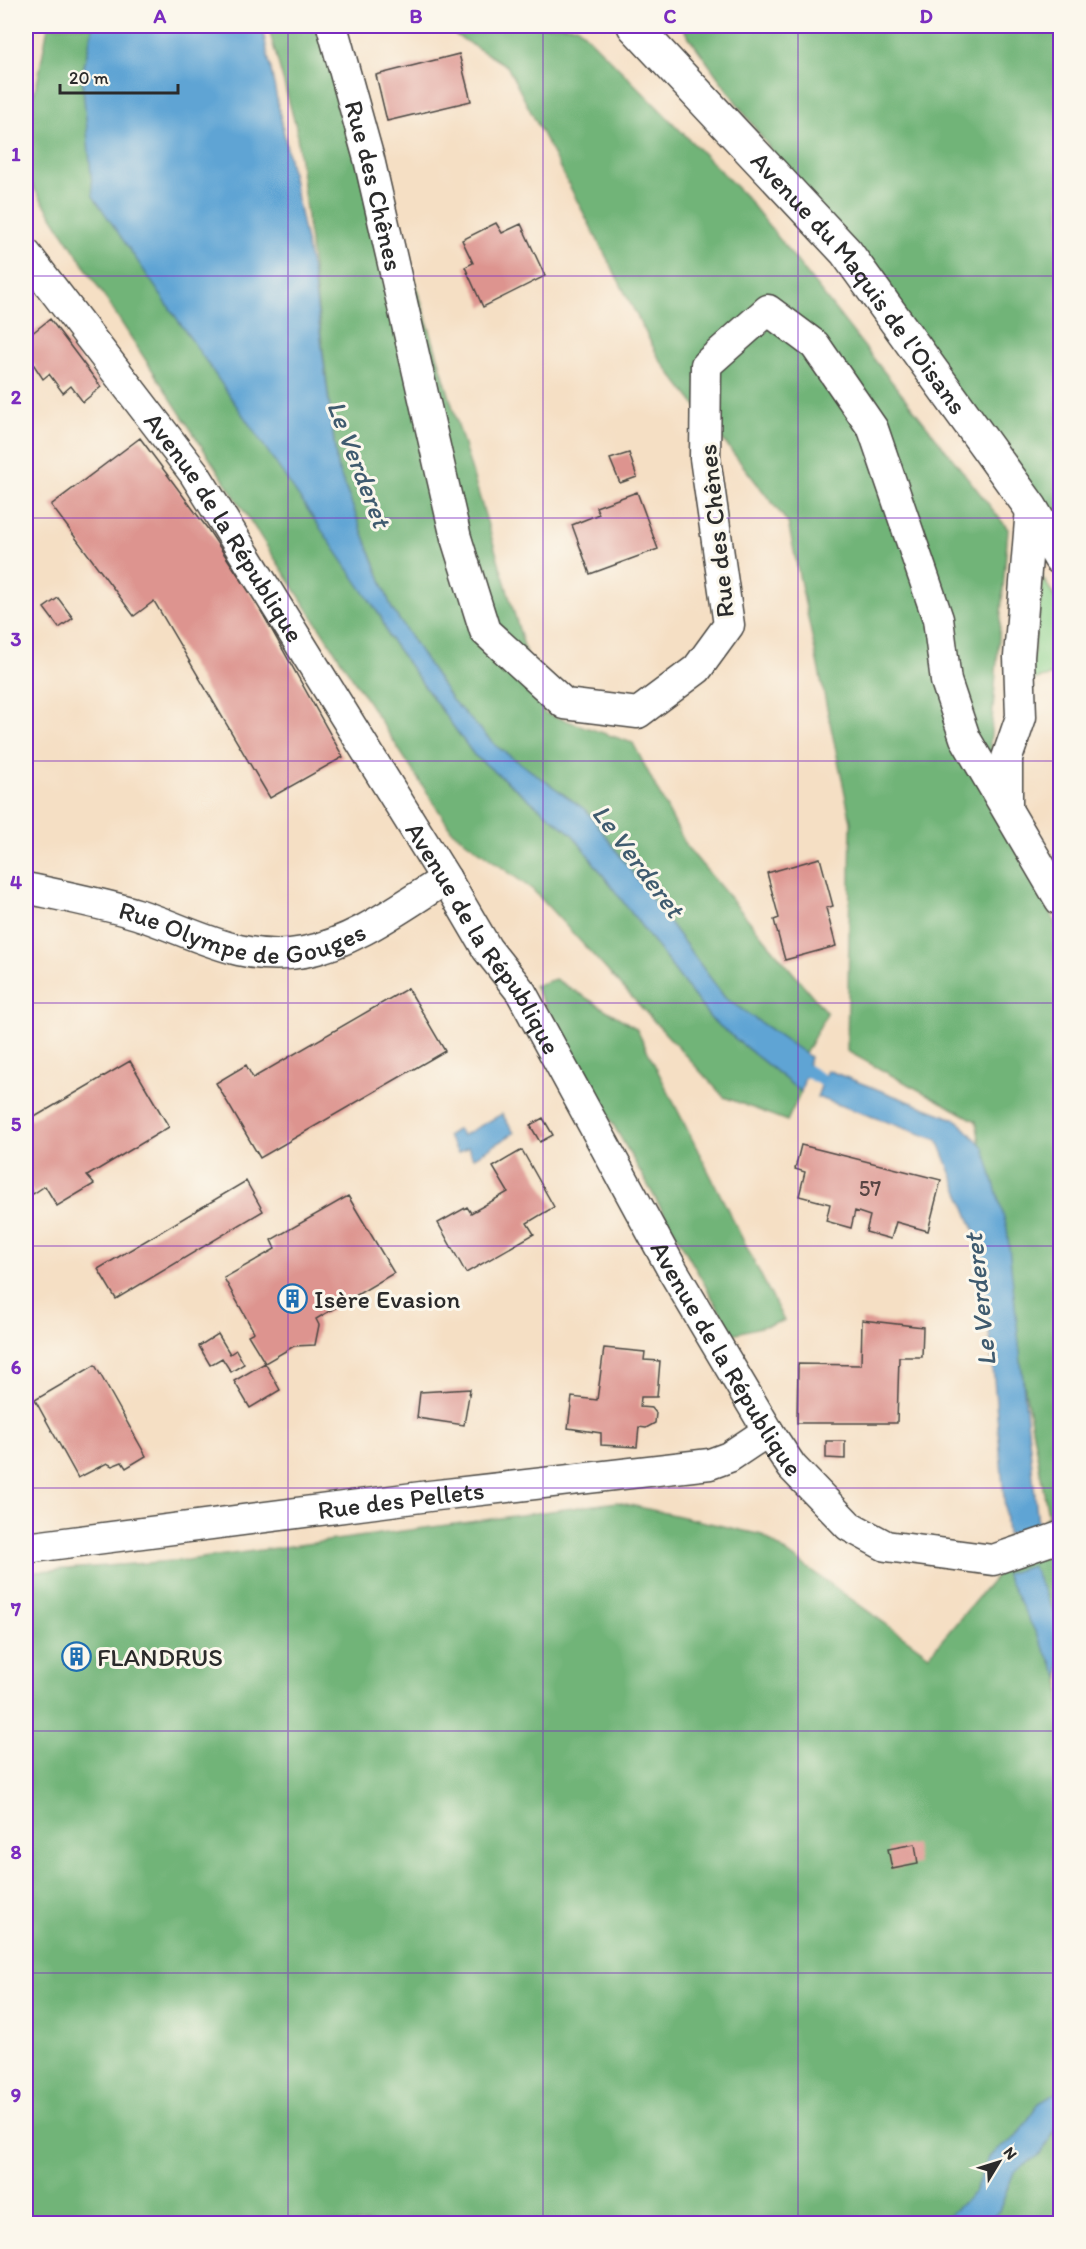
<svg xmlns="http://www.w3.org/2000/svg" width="1086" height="2249" font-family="Itim,sans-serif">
	<rect width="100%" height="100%" fill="#fbf7ec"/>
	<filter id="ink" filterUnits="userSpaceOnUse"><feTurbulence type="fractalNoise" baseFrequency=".0167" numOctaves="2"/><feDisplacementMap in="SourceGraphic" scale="12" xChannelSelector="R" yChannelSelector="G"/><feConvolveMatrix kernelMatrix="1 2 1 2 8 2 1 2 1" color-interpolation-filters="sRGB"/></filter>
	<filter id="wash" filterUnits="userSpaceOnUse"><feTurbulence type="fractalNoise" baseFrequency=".008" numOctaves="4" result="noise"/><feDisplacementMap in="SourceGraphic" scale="24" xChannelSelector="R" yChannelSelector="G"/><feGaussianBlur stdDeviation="1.35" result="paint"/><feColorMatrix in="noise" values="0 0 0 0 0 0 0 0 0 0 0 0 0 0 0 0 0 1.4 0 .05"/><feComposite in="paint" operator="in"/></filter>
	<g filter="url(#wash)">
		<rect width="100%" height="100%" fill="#f5dfc4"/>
		<path fill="#8cd28c" stroke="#5c7e5c" stroke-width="1.5" d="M1043,578l17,28v68l-30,6z"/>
		<path fill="#71b478" stroke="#4e7052" stroke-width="1.5" d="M48,26h45l-11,50 299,541 7,19 86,119 99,80 138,184 90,73 -14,29 -63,-24 -191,-207 -81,-59 -426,-655v-57l12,-40z
			M268,26h71l205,687 89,30 54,104 140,166 -22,41 -80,-56 -138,-187 -91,-65 -45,-46 -59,-91 -55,-143 -41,-339z
			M441,26h136l170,172 261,331 -18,216 70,192v1286l-1034,1v-652l161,-12 430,-58 145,33 167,120 119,-140 -72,-394 -129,-70 4,-229 -63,-299 -128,-163 -153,-294z
			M681,26h379v539l-59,-97z
			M555,979l81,49 148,293 -51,13 -199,-348z"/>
		<path fill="#5ea4d4" stroke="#446880" stroke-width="1.5" d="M93,26h169l51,250 24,190 55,143 60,91 44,46 91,65 138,187 85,59 -9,35 -90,-73 -138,-184 -99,-80 -86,-119 -7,-19 -288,-421 -11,-120z
			M827,1070l130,50 27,28 23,80 31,297 -31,9 -15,-179 -16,-120 -38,-95 -121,-43z
			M502,1114l12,19 -41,25 -5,-11 -10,6 -11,-17 11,-7 4,7z
			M1032,1566l28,59v54l-55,-105z
			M1060,2091v31l-19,32 -27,18 -15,39 -16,12h-42l33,-31 15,-35 28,-21 22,-33z"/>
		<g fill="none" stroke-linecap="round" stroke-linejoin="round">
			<path stroke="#5ea4d4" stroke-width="12" d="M794,1063l41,25"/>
		</g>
		<g id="blocks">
			<path fill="#dd948f" d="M459,54l12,47 -84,20 -11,-46z
				M496,223l6,10 19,-9 24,52 -62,31 -18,-40 8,-4 -11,-23z
				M50,319l51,68 -18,15 -12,-16 -8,7 -14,-19 -6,5 -17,-26v-15z
				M140,438l67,90 49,74 87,155 -73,41 -116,-197 -20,15 -83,-111z
				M629,453l8,24 -17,6 -10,-24z
				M637,492l21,57 -68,25 -18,-49 27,-11 -3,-7z
				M58,598l15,20 -14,10 -15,-20z
				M820,858l13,48 -7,2 10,38 -51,14 -11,-40 5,-2 -12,-45z
				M408,988l37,63 -185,107 -44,-75 30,-18 7,13z
				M130,1061l39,66 -82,49 7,8 -37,22 -12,-20 -12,8 -7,-13v-59z
				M543,1118l10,17 -13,7 -10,-17z
				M801,1145l140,35 -13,51 -32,-9 -5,17 -25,-7 4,-16 -15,-5 -4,17 -25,-7 4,-17 -31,-8 6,-24 -10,-3z
				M522,1150l32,57 -27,16 7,11 -68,39 -28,-50 29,-16 4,6 37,-21 -15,-25z
				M246,1181l17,30 -147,88 -18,-30z
				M348,1196l46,77 -78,46 3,6 -4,20 -21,1 -29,17 -17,-28 6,-3 -30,-54 51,-29 -4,-9z
				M862,1320l61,7 -1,30h-23l-2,66h-100l1,-59 63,1z
				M218,1334l12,20 6,-4 8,14 -13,8 -9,-14 -12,7 -11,-19z
				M604,1348l41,4 -1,8 16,1 -3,36h-16l-1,10 12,1 4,5 -1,10 -9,5 -7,-1 -2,20 -36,-2v-12l-33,-5 4,-31 25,3z
				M265,1363l15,27 -30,18 -16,-27z
				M95,1365l51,91 -20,12 -4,-6 -10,4 -5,-3 -29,15 -43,-78z
				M470,1389l-6,36 -47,-7 3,-26z
				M826,1441h19v18l-19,-1z
				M67,1649l19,1 -2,16 -19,-1z
				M915,1844l3,20 -26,5 -4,-20z"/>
		</g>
	</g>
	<g filter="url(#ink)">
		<use href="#blocks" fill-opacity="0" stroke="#494642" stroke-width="1.5"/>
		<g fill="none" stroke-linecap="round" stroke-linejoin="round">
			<defs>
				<g id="minor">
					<path id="s1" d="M332,26l37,133 87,379 29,93 80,73 73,9 59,-44 32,-44 -24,-167 1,-93 62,-55 47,35 58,84 65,190 8,62 19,57 95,162"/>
					<path id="s2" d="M26,254l168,219 252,406 41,70 34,43 152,279 95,160 24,36 57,59 37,20 107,14 67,-23"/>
					<path d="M1007,806v-48l14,-41 -2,-60 12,-149"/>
					<path id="s3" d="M26,888c37,8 74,15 111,26 56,18 105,50 167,38 52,-10 98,-46 142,-73"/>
					<path id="s4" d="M26,1548l403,-52 281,-32 19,-7 39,-26"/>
				</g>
				<g id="secondary">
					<path id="s5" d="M634,26l212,226 185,256 29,50"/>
				</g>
			</defs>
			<use href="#minor" stroke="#494642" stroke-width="33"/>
			<use href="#secondary" stroke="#494642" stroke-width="36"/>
			<use href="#minor" stroke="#fff" stroke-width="30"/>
			<use href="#secondary" stroke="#fff" stroke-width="33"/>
		</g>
	</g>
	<path fill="none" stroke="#7b2cbf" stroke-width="1.5" stroke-opacity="0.55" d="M288,26v2198M543,26v2198M798,26v2198M26,276h1034M26,518h1034M26,761h1034M26,1003h1034M26,1246h1034M26,1488h1034M26,1731h1034M26,1973h1034"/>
	<defs>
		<symbol id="building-ring" viewBox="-11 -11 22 22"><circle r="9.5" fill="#fbf7ec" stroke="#1f6fb2" stroke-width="1.5"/><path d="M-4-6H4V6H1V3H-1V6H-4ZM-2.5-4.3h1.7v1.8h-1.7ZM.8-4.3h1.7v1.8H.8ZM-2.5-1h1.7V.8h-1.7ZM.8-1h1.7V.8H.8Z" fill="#1f6fb2"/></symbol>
	</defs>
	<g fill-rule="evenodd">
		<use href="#building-ring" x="276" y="1282" width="33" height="33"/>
		<use href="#building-ring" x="60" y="1640" width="33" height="33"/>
	</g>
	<g text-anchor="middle" stroke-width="6" stroke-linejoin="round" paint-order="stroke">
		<g font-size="22" fill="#584544">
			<text x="870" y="1196">57</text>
		</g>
		<g font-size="26" fill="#2b2b2b" stroke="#fbf7ec">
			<text dy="9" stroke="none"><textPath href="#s1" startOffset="165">Rue des Chênes</textPath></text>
			<text dy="9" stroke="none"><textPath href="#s5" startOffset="342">Avenue du Maquis de l'Oisans</textPath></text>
			<text dy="9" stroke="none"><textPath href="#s2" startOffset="338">Avenue de la République</textPath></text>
			<text transform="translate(716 531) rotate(-96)" y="9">Rue des Chênes</text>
			<text dy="9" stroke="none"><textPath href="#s3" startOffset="224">Rue Olympe de Gouges</textPath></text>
			<text dy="9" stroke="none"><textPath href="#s2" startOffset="824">Avenue de la République</textPath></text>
			<text dy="9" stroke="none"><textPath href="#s2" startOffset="1310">Avenue de la République</textPath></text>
			<text dy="9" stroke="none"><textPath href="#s4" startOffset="378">Rue des Pellets</textPath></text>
		</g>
		<g font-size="26" fill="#2b2b2b" stroke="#fbf7ec" text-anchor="start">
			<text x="314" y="1308">Isère Evasion</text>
			<text x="97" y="1666">FLANDRUS</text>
		</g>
		<g font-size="27" font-style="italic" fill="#3f5b6f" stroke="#fbf7ec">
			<text transform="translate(359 464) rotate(69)" y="9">Le Verderet</text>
			<text transform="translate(638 861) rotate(53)" y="9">Le Verderet</text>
			<text transform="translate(980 1300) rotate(-96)" y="9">Le Verderet</text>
		</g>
	</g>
	<rect width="1086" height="2249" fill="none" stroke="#fbf7ec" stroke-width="66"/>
	<g transform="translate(999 2162) rotate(52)" stroke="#fbf7ec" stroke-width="4.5" paint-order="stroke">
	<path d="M0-4.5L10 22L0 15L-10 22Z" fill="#2b2b2b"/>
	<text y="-9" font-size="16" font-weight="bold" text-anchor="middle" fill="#2b2b2b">N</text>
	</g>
	<path d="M60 84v9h118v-9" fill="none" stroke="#2b2b2b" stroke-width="3"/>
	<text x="69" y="84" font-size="18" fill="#2b2b2b" stroke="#fbf7ec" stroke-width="4.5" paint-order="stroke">20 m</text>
	<rect x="33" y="33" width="1020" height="2183" fill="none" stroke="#7b2cbf" stroke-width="2"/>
	<g font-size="20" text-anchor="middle" font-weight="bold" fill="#7b2cbf">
		<text x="160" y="23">A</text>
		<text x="416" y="23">B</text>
		<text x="670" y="23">C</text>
		<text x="926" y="23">D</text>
		<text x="16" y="161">1</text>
		<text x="16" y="404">2</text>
		<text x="16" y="646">3</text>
		<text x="16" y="889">4</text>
		<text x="16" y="1131">5</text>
		<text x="16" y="1374">6</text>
		<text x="16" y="1616">7</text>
		<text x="16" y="1859">8</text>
		<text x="16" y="2102">9</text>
	</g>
</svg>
